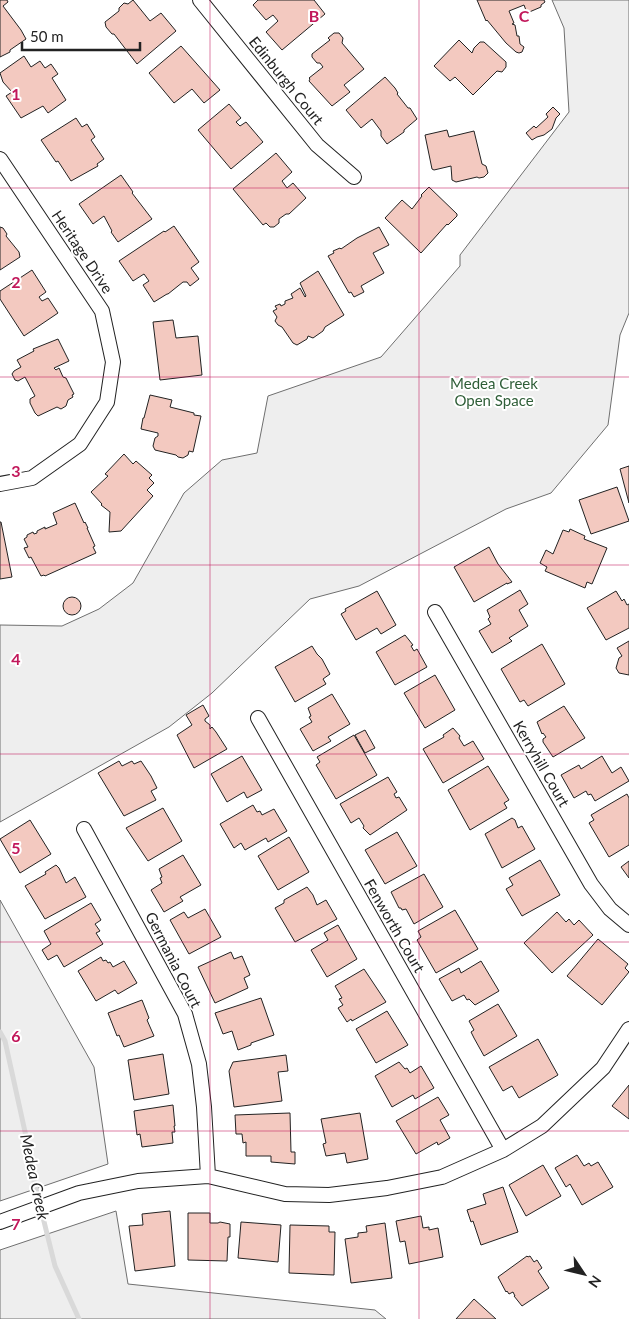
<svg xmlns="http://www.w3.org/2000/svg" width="629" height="1319" font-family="Lato,sans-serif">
	<rect width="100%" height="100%" fill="#fff"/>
	<path fill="#eee" stroke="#6f6f6f" d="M552,0h77v313l-9,22 -12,90 -57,68 -45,16 -147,77 -49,13 -98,94 -43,34 -169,95v-197l62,1 37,-17 34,-26 51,-90 38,-33 35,-7 11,-57 113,-39 79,-91v-11l109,-143 -5,-84z
		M0,900l94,167 14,97 -108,37z
		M116,1211l12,73 247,26 11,9h-386v-69z"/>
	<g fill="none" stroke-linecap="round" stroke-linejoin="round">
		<path stroke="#d9d9d9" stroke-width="5" d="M0,1032l5,9 28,127 1,13 21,85 24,53"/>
	</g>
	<path fill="#f3c9c0" stroke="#222" d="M0,0h7l1,2 -5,4 18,24 5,9 -16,11v2l-10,5z
		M133,0l17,21 11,-8 15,18 -39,33 -23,-30h-2l-6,-7 -1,-5 14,-11v-3l5,-5 4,1z
		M258,0h56l11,14 -43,36 -16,-18 12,-11 -5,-6 -7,5 -13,-15z
		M477,0h67l1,2 -4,3v2l-14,6 -3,-8 -15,6 5,12 -2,1 3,1 2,11h2l1,8 4,3 -2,5 -3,1 -3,-1 -10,-9 -19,-23 -1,1z
		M334,33h5l4,5 -1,5 22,26 -20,16 6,7 -18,14 -23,-25 1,-2 -1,-1 14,-11 -3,-4h-3l-5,-6v-3l18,-14 -2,-2z
		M459,40l13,13 2,-5 6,-6h4l22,20v5l-4,5 -5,-1 -24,24 -18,-18 -5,4 -16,-15z
		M181,46l39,44 -16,13 -12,-14 -18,14 -25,-30z
		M24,56l7,11 9,-6 5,7 6,-4 7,10 -6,4 14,22 -18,13 -5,-7 -22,12 -15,-22 6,-4 -9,-10 -3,-9z
		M385,77l10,11 3,5 -1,1 11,14h2l7,11 -13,11v2l-17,12 -6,-8v-5l-9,-12 -11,9 -15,-18z
		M229,104l12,14 -5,4 4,4 6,-4 17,20 -32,27 -33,-39z
		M553,107l7,7 -4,4 -4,11 -8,6 -7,2 -5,3 -6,-7 8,-7 2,2 12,-11 -2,-3z
		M76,118l6,9 5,-3 8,13 -4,3 13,19 -7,5 1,2 -27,15 -13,-20 -2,1 -15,-22z
		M447,130l2,7 25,-6 8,33 4,2 2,7 -4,4 -5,1 -2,-1 -21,5 -4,-2 -1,-14 -17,4 -2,-1 -7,-34z
		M276,153l16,19 -10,9 5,7 6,-5 13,15 -17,16h-3l-7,5v4l-5,4h-4l-4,-4 -3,2 -30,-36z
		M121,175l12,17 -1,1 20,26 -34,23 -7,-10 1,-1 -8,-15 -11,8 -14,-20z
		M429,187l28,27v2l-9,9 -1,-1 -26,29 -36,-35 17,-18 10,9 10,-13 -1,-1z
		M174,226l25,36 -8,6 8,11 -9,7 -3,-4h-4l-15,12h-1l-13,8 -11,-17 6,-4 -5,-7 -11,7 -14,-20 45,-30 1,1z
		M0,227l3,1 4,6 -1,2 13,16 1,5 -20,13z
		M379,227l10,18 -16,8 11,20 -23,13 3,6 -10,5 -3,-5 -2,1 -21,-37 6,-3 -1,-2 7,-3 1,1 16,-11z
		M32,270l14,22 -7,5 3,4 6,-3 10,15 -34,23 -24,-37v-8z
		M318,271l26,44 -19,12 -2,4 -10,7 -5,-2 -1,3 -10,6 -4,-2 -11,-16 -4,-2 -3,-4 2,-4 -4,-6 4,-2 -2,-3 5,-2 1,2 4,-2v-3l8,-3 -2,-4 9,-6 5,9 1,-1 -6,-13z
		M173,320l3,18 22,-2 4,39 -42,5 -7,-58z
		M58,339l11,22 -15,7 2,2 3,-2 4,9 3,1 8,16 -2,1 1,2 -5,3 -2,6 -5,3 -4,-2 -19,9 -3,-3 -5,-10v-4l5,-3 -10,-19 -7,4 -3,-1 -3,-6 2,-3 7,-4 -4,-7 17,-9 -1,-2z
		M150,395l22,5 -2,7 24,6v2l7,1 -8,36 -4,-1 -1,4 -5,3 -5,-1 -2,-2 -21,-5 -2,-4 2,-8 3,-2v-3l-17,-4 2,-11h1z
		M124,454l9,10 3,-3 16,14 -3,3 5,5 -7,7 6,6 -32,35 -12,1 1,-20 -9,-7 1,-1 -11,-12 17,-16 -3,-2z
		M629,466v37l-9,-34z
		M617,487l12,34 -38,13 -12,-34z
		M75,503l9,20 1,-1 3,6h-1l8,18 -2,1 3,6 -51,23 -1,-1 -3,1 -10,-19 -2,1 -5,-10 4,-1 -4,-8 3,-2v-2l6,-3 1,2 3,-1v-2l8,-4v2l12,-5 -4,-11z
		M0,522h1l11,55 -12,2z
		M570,529l15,7 -1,3 23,9 -15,36 -5,-2 -2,6 -40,-17 2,-4 -7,-4 6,-13 7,4 10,-24 6,2z
		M489,547l9,17 14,18 -5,2v-1l-33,19 -20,-35z
		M520,590l8,14 -9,6 9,16 -19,12 3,3 -20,12 -13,-22 12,-7 -3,-5 2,-2 -3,-7z
		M377,591l19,34 -15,9 -4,-6 -21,12 -15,-26 5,-3 -1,-2z
		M616,591l6,10 2,-2 3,6 2,-1v24l-23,12 -19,-32z
		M63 606a9 9 0 1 1 18 0a9 9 0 1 1-18 0Z
		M405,635l8,10 -2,1 3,5 3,-2 10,18 -32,18 -19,-33z
		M629,641v34l-10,-2 -3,-5 3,-10 3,-2 -5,-8z
		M542,644l23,40 -37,22 -4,-6 -4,2 -19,-33z
		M312,646l5,8 5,5 8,15 -7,5 3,5 -31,18 -20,-35z
		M435,675l20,35 -30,18 -21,-35z
		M332,694l18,30 -22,13 3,4 -18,10 -13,-22 12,-7 -3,-5 2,-1 -3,-8z
		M203,705l6,11 -4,3v2l5,4v4l2,-2 4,5 11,17 -33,19 -17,-33 15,-10 -6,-10z
		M564,706l21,32 -32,19 -10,-15v-3l3,-2 -3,-4 -1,1 -5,-12z
		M453,728l7,8 -1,2 5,8 9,-5 11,18 -41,24 -20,-34 21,-12 -1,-2z
		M365,730l10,18 -10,5 -10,-18z
		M354,735l23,40 -41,24 -20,-34 4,-3 -3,-5z
		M242,756l20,34 -15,8 -3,-6 -17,10 -16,-28z
		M602,756l10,17 9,-6 8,14 -34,20 -4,-7 -3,1 -2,-4 -12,7 -13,-23 18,-10 2,4z
		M119,761l3,5 10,-5 2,3 7,-3 10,15 6,12 -6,3 5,9 -32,16 -26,-43z
		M488,766l21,34 -5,3 3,5 -37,22 -22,-40z
		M388,777l9,15 -3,2 2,4 3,-1 8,13 -37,25 -7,-7 1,-2 -5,-8 -8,5 -11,-19z
		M627,794l2,4v47l-20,12 -20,-34 5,-3 -3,-5z
		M253,805l4,7 3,-1 2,4 12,-6 13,22 -19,11 -2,-4 -21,12 -4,-7 -7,5 -14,-24z
		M163,808l19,33 -34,20 -22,-33z
		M512,818l3,2 3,8 4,-2 13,23 -33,19 -17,-34z
		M30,820l21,34 -31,19 -20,-34z
		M397,832l20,34 -32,18 -20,-34z
		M289,837l20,35 -31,18 -20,-34z
		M183,855l18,30 -21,12 3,4 -19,11 -13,-22 11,-7 -2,-5 2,-1 -3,-8z
		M540,860l20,35 -38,21 -16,-27 7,-4 -4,-7z
		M629,861v17l-8,-11z
		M56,865l3,3 7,15 9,-6 11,20 -41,22 -20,-33 21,-12 -1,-2z
		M424,874l19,33 -29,17 -8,-15 -4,1 -1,-2h-2l-8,-16z
		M307,887l6,8 4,10 9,-5 11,19 -42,23 -20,-34 9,-5v-3z
		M91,903l10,17 -6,4 5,7 -4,2 7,11 -39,23 -7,-12 -9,5 -6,-10 9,-6 -7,-13z
		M205,909l16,28 -32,17 -19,-34 14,-8 4,6z
		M455,910l23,39 -42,24 -19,-33 4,-3 -3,-6z
		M557,912l9,10 3,-3 5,6 5,-5 14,15 -41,38 -28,-30z
		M338,925l19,34 -30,18 -16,-27 17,-10 -4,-7z
		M598,939l30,25 -3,4 4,4 -27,33 -35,-29z
		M231,952l3,7 8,-3 8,19 -6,3 4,10 -33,15 -17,-36z
		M101,957l2,4 3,-1 2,3 2,-1 3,5 11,-6 13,22 -19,11 -3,-4 -19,11 -18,-30z
		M481,961l18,30 -24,14 -6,-6 -2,1 -3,-5 -12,6 -13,-22 20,-11 2,5z
		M364,969l22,33 -34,19 -1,-2 -4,3 -9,-14 5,-3 -4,-6 3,-1 -7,-12z
		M261,998l13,37 -23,8v2l-13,5 -6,-19 -9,3 -8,-21z
		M142,1000l7,18 -2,2 7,16 -30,11 -5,-12 -2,1 -9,-23z
		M498,1004l19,32 -33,20 -10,-18 -3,-6 3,-2 -5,-9z
		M387,1011l21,34 -32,18 -20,-34z
		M538,1039l20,36 -39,23 -7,-12 -9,5 -14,-24z
		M163,1054l6,40 -35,6 -6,-40z
		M286,1055l2,16 -10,1 4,29 -48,6 -5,-36 4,-9z
		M399,1062l6,7 2,-1 3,5 11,-7 13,22 -19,11 -2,-4 -21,12 -17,-31z
		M629,1085v34l-17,-13z
		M438,1097l11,18 -9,5 10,18 -12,7 -1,-3 -21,12 -20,-33z
		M173,1105l2,21h-1l1,6h-3l1,11 -31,4 -2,-13 -3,1 -3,-24z
		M290,1113l1,39h4v12l-24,-2v-6h-25v-14l-3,1 -1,-9h-6l-1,-19z
		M360,1113l8,46 -21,4 -2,-10 -19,3 -3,-12 3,-1 -5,-24z
		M577,1155l7,11 5,-3 2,3 7,-4 15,25 -31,18 -12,-21 -4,3 -11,-19z
		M543,1165l18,31 -35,20 -17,-31z
		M503,1187l15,45 -37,13 -8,-24 -2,1 -4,-12 19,-6 -3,-10z
		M170,1211l5,55 -40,5 -6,-45 14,-1 -1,-11z
		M188,1213h22v10h8l2,-1 10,2v13h-2l-1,24 -39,-1z
		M421,1216l2,12 6,-1v3l9,-2 5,29 -34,7 -4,-23 -5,1 -4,-21z
		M241,1222l40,3 -3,37 -40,-4z
		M385,1223l7,55 -41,5 -6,-44 13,-2v-4l9,-1 -1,-6z
		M290,1225l39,1v6h6l-1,43 -45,-2z
		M527,1256l1,1 2,-1 4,6 3,-2 5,8 -4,3 11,17 -27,18 -8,-10h1l-2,-4 -4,2 -2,-3 -1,1 -8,-15z
		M474,1299l22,20h-40z"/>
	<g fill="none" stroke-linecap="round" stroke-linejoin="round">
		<defs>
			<path id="minor" d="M200,0l117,145 37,32
				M0,159l102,152 11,51 -6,40 -27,42 -48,34 -32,6
				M435,612l156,272 19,25 19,16
				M258,718l245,432
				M84,829l101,185 14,50 5,43 4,69
				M0,1222l79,-29 59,-12 70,-5 77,18 44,1 58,-7 55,-11 61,-27 39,-24 61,-58 26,-39"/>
		</defs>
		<use href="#minor" stroke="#222" stroke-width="16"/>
		<use href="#minor" stroke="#fff" stroke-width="14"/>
	</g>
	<path fill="none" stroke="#c2185b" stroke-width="1" stroke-opacity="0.55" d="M210,0v1319M419,0v1319M0,188h629M0,377h629M0,565h629M0,754h629M0,942h629M0,1131h629"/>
	<g text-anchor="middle" stroke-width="4" stroke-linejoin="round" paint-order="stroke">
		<g font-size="15" fill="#222" stroke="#fff">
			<text transform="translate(286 81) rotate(51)" y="5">Edinburgh Court</text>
			<text transform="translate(82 252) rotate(56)" y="5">Heritage Drive</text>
			<text transform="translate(541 764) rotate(60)" y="5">Kerryhill Court</text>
			<text transform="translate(394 926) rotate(60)" y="5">Fenworth Court</text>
			<text transform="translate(173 960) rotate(63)" y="5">Germania Court</text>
		</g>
		<g font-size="15" fill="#2f5e38" stroke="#fff">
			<text x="494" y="389">Medea Creek<tspan x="494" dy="17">Open Space</tspan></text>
		</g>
		<g font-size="16" font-style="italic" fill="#222" stroke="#fff">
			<text transform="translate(35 1177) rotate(78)" y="6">Medea Creek</text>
		</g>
	</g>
	<g font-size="16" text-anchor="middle" font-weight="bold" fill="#c2185b" stroke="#fff" stroke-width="4" stroke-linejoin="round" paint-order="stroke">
		<text x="314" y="22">B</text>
		<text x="524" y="22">C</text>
		<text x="16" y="100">1</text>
		<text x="16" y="288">2</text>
		<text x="16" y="477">3</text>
		<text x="16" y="665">4</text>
		<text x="16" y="854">5</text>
		<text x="16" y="1042">6</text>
		<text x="16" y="1230">7</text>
	</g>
	<g transform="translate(584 1274) rotate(125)" stroke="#ffffff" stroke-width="4" paint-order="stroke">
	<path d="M0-4L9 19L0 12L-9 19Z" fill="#222222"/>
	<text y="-8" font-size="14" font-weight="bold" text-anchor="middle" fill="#222222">N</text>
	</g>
	<path d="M22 42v8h118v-8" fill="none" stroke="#222222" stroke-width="2.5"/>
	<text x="30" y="42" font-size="15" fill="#222222" stroke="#ffffff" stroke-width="4" paint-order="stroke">50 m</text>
</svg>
